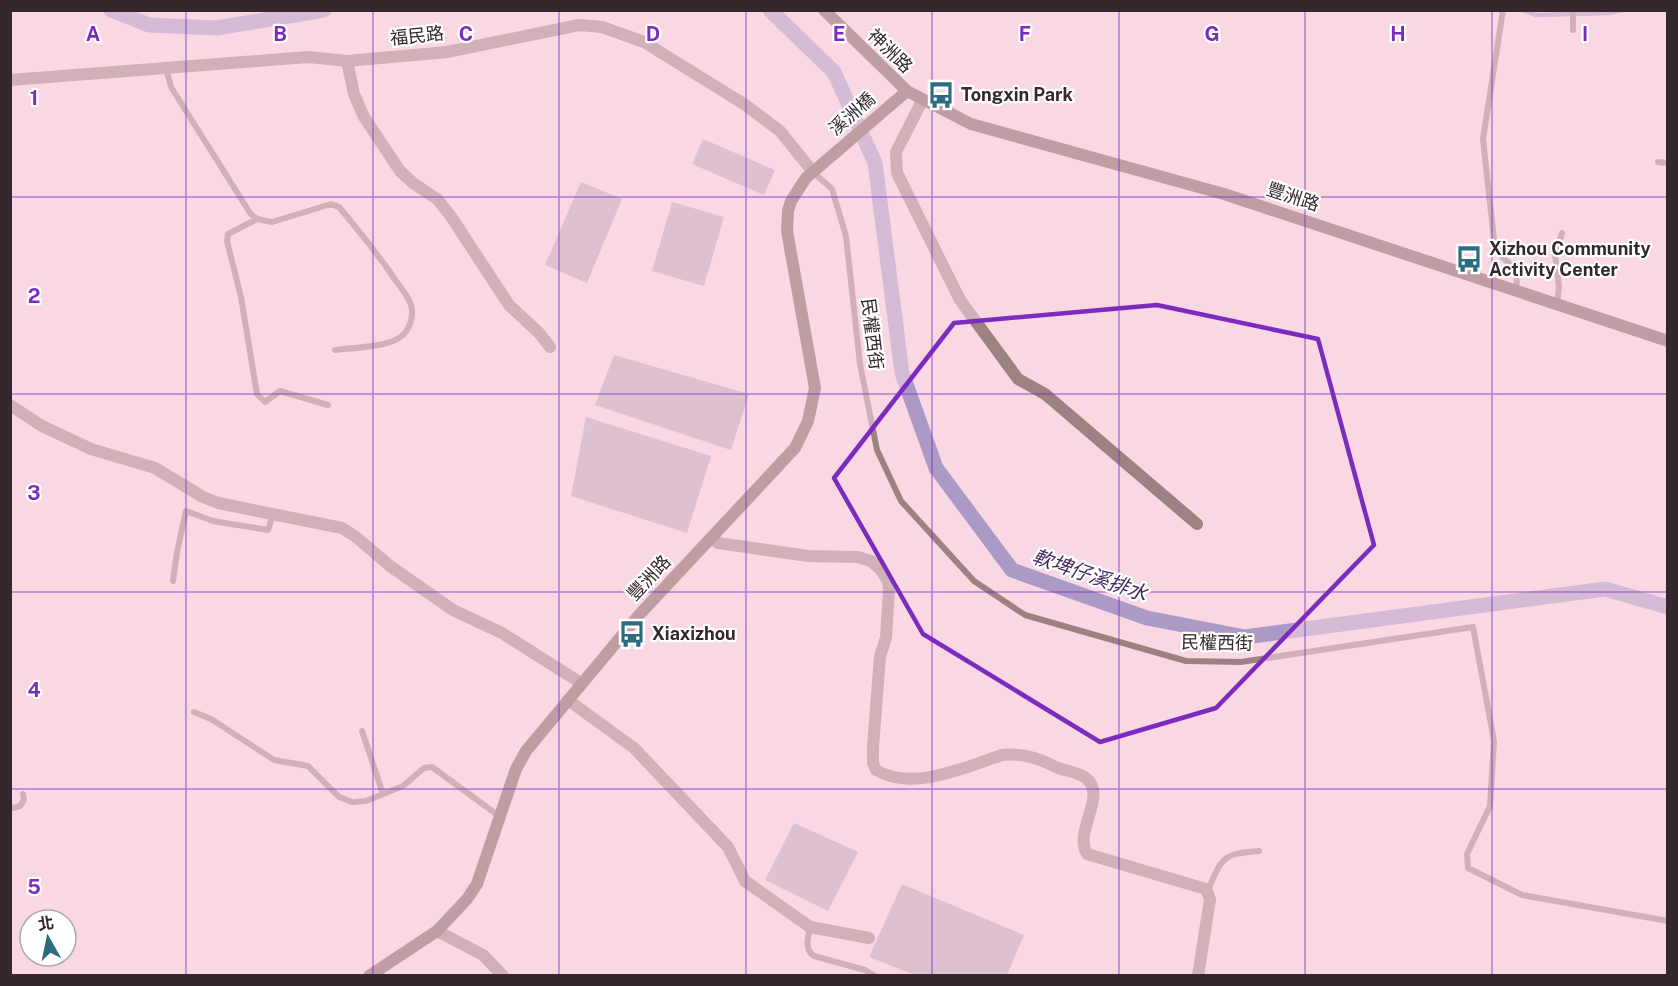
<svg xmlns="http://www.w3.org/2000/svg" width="1678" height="986" font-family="'Public Sans','Noto Sans TC',sans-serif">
	<rect width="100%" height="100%" fill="#f9d7e3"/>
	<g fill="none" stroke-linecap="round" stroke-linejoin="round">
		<path stroke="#ab99c6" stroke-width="4.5" d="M1522,10l14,5 72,-2 14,-3"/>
		<path stroke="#ab99c6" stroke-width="15" d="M111,10l38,15 68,3 107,-18
			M770,10l64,62 41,91 27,210 34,95 76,102 135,48 98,19 360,-48 63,18"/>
	</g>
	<path fill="#bda6bb" d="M703,139l72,31 -11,25 -72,-31z
		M581,182l41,17 -35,84 -42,-18z
		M672,202l52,15 -20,69 -52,-15z
		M614,355l135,39 -18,56 -136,-45z
		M586,417l125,39 -24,77 -116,-37z
		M794,823l64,29 -30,59 -63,-31z
		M902,884l122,51 -17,40h-92l-46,-18z"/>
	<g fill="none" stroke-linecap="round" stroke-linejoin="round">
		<path stroke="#9c8382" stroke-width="6" d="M1503,10l-20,129 12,110c12,15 25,17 21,40
			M1573,30v-20
			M166,68l5,19 79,126 7,6 -29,15 -1,7 14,56 16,97 8,8 15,-11 48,14
			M1658,162l10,1
			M813,172l19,17 14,47 14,128 17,86 24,51 73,80 51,34 161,46 55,1 232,-35 21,114 -4,65 -23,48 1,14 54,27 146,26
			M257,219l15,3 59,-18 8,3c20,24 40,48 57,74 6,8 12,15 15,24 3,12 -1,26 -12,33 -14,9 -47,10 -64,12
			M1557,304l2,-18 -4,-32 7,-21
			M173,581l4,-29 9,-41 27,10 55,9 5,-16
			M194,712l17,7 63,41 34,6 31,31 13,5 14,-1 17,-7 20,-8 21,-18 8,-1 67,49
			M362,731l21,63
			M10,807l3,1 7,-2 4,-6 -1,-6
			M1208,890c14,-33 15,-36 51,-39
			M810,927c-2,11 -6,22 4,29l51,14 10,6"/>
		<path stroke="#9c8382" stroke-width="12" d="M347,61l7,33 10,23 36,54 13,12 24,16 13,16 59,90 30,28 11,14
			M10,80l298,-23 39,4 100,-9 132,-27 23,2 42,15 100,62 36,27 33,41
			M922,101l-26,51 1,21 63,127 58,79 27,15 152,130
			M10,405l32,21 49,23 64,19 48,29 15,6 124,25 14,9 34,29 63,44 49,23 79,50
			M712,537l6,6 90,13 50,1 13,4 10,9 7,11 1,8 -3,49 -6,18 -7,91v16l3,7c36,22 90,-3 126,-15 20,-2 36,3 54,12 9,4 22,5 30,11 22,18 -13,53 1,76l119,35 4,10 -12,77
			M568,700l66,48 94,99 17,34 65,46 59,11
			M437,931l46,24 20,21"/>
		<path stroke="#795755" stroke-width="12" d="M824,10l83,81 64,33 253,70 444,147
			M369,976l68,-45 30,-32 10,-15 39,-115 10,-18 113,-136 156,-167 13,-27 7,-33 -28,-157 1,-20 3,-10 15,-23 101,-87"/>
	</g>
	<path d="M0 0H1678V986H0ZM1157,305l161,34 56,206 -158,163 -116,34 -177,-108 -89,-156 120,-155z" fill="#f9d7e3" fill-opacity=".55" fill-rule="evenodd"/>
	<path fill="none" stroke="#7b2cbf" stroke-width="4.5" stroke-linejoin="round" d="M1157,305l161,34 56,206 -158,163 -116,34 -177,-108 -89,-156 120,-155z"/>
	<path fill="none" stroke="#7b2cbf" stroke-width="1.5" stroke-opacity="0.55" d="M186,10v966M373,10v966M559,10v966M746,10v966M932,10v966M1119,10v966M1305,10v966M1492,10v966M10,197h1658M10,394h1658M10,592h1658M10,789h1658"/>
	<defs>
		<symbol id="bus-bare" viewBox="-9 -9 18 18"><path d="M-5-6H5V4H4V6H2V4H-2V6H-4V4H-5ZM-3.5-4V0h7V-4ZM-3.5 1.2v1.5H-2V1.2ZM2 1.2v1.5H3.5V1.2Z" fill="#2c6b80" stroke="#fff" stroke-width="2.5" paint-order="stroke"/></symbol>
	</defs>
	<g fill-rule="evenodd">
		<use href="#bus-bare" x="922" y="76" width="38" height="38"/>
		<use href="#bus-bare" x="1450" y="240" width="38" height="38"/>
		<use href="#bus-bare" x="613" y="615" width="38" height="38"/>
	</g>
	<g text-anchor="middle" stroke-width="4.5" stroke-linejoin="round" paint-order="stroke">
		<g font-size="18" fill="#35282d" stroke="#fff">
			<text transform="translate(417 36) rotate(-6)" y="6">福民路</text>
			<text transform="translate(890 51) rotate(44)" y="6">神洲路</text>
			<text transform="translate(852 114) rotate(-41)" y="6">溪洲橋</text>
			<text transform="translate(1293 197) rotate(18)" y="6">豐洲路</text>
			<text transform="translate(872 334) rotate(83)" y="6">民權西街</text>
			<text transform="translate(649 578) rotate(-47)" y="6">豐洲路</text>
			<text transform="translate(1217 643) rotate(1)" y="6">民權西街</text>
		</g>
		<g font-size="18" font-weight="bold" fill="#35282d" stroke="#fff" text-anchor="start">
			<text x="961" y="101">Tongxin Park</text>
			<text x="1489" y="255">Xizhou Community<tspan x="1489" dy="21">Activity Center</tspan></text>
			<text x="652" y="640">Xiaxizhou</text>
		</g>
		<g font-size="20" font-style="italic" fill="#422961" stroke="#fff">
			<text transform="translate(1090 575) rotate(19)" y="7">軟埤仔溪排水</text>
		</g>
	</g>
	<g font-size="20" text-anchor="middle" font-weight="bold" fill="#7b2cbf" stroke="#fff" stroke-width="4.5" stroke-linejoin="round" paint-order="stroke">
		<text x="93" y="41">A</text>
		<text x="280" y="41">B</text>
		<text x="466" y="41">C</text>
		<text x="653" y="41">D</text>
		<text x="839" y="41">E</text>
		<text x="1025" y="41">F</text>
		<text x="1212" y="41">G</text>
		<text x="1398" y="41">H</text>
		<text x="1585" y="41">I</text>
		<text x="34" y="105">1</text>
		<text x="34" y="303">2</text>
		<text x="34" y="500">3</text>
		<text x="34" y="697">4</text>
		<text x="34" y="894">5</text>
	</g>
	<rect width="1678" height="986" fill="none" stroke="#35282d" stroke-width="24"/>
	<g transform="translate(48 938) rotate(351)"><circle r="28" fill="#ffffff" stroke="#aea9ab" stroke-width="1.5"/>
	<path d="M0-4.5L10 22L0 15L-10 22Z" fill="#2c6b80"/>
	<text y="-9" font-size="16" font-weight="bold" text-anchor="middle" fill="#35282d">北</text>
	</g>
</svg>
